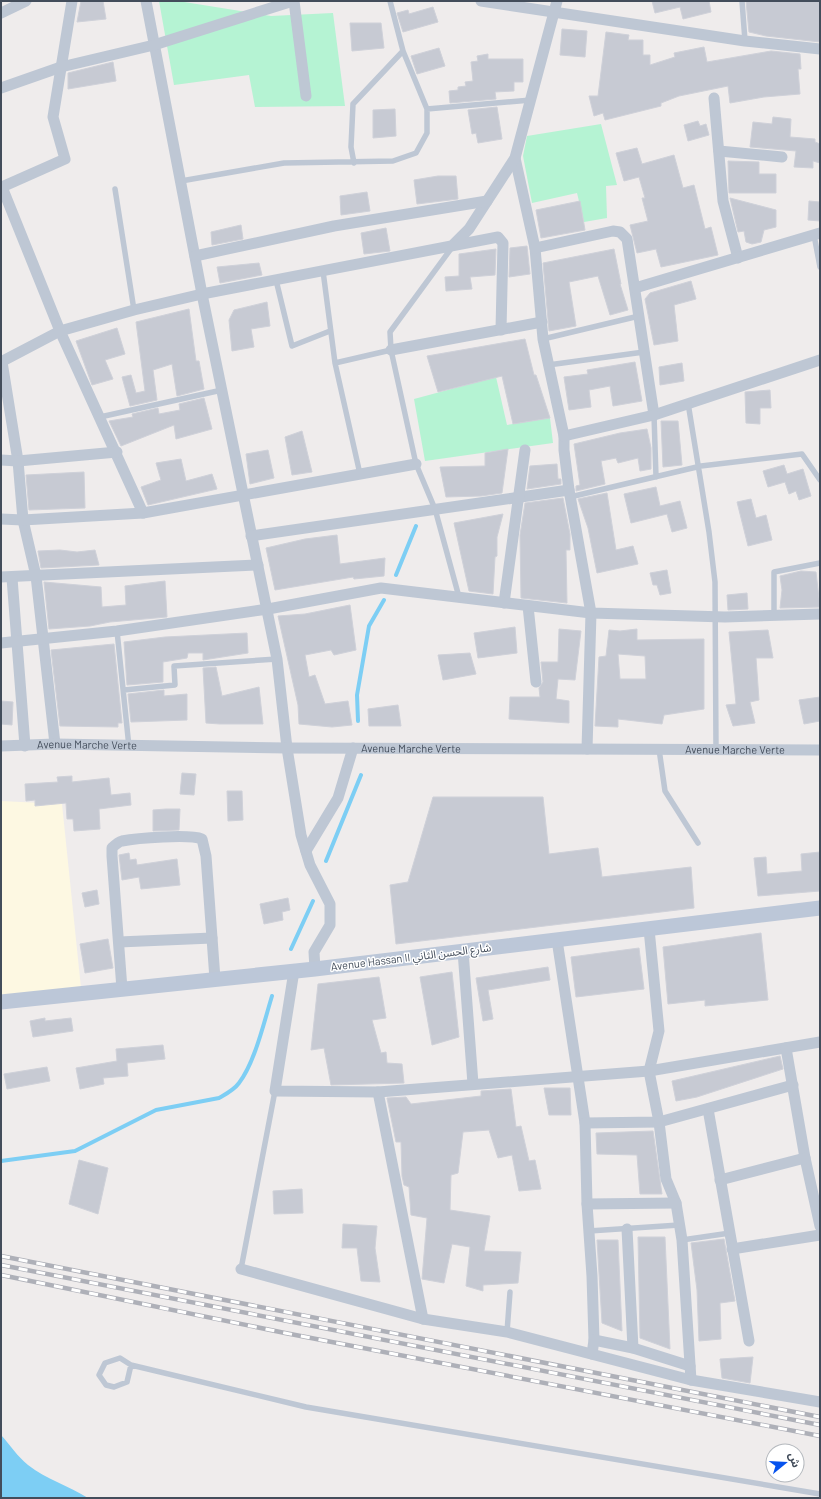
<svg xmlns="http://www.w3.org/2000/svg" width="821" height="1499" font-family="Barlow,'Noto Sans Arabic',sans-serif">
	<rect width="100%" height="100%" fill="#efecec"/>
	<path fill="#fdf8e2" d="M1,801l61,3 19,184 -80,9z"/>
	<path fill="#b5f3d3" d="M159,1h19l93,15 62,-3 12,93 -90,1 -6,-32 -75,10z
		M601,124l16,61 -11,1 1,32 -23,4 -7,-29 -45,10 -9,-47 4,-20z
		M496,377l11,48 43,-7 3,25 -128,18 -11,-62z"/>
	<path fill="#7dcef4" d="M1,1435c9,10 17,22 27,30 18,14 41,21 60,33h-87z"/>
	<g fill="none" stroke-linecap="round" stroke-linejoin="round">
		<path stroke="#7dcef4" stroke-width="4" d="M396,575l20,-49
			M358,721l-1,-26 12,-69 15,-26
			M326,861l35,-86
			M291,949l22,-48
			M1,1161l74,-10 81,-41 63,-12c7,-4 15,-8 20,-15 16,-21 25,-61 33,-87"/>
	</g>
	<path fill="#c7cad3" stroke="#cfd1d9" fill-rule="evenodd" d="M81,1h22l3,18 -29,3z
		M652,1h57l2,11 -28,7 -3,-12 -25,6z
		M746,1h74v41l-54,-6 -17,-4z
		M433,7l5,15 -35,10 -6,-19 11,-3 1,4z
		M350,23h31l3,25 -32,3z
		M562,29l25,2 -2,26 -25,-2z
		M606,32l23,3 -1,5h15v15h7v10l25,-8 -1,-4 30,-6 3,15 64,-11 29,3 1,15h-3l2,25 -36,3 -34,6 -2,-17 -49,10 -18,7v3l-56,14 -2,-7 -9,3 -5,-20h9z
		M439,48l6,18 -28,8 -6,-18z
		M488,54v5h35v23h-9v9l-19,1 1,7 -46,4 -1,-12 9,-1v-3l8,-1 -1,-4 8,-1 -2,-19 7,-1 -1,-5z
		M113,62l3,19 -48,8v-16z
		M497,107l5,32 -24,4 -2,-10 -4,1 -4,-24z
		M395,109l1,27 -23,2v-28z
		M773,117l18,2 -1,18 25,2v3l5,2v19l-7,-2v7l-19,-1 2,-16 -46,-4 3,-25 19,2z
		M698,121l2,5 6,-2 3,11 -21,6 -4,-16z
		M637,148l5,16 32,-9 9,33 11,-3 11,44 6,-2 7,28 -57,12 -5,-18 -19,4 -7,-28 18,-4 -6,-23h3l-6,-21 -15,4 -8,-28z
		M728,161l31,1v12h17v19h-47z
		M438,176h18l2,23 -41,5 -3,-24z
		M367,192l3,19 -29,4 -1,-19z
		M730,198l46,12v17l-12,3 -3,12 -9,2 -6,-2 -2,-11 -6,1z
		M580,201l5,29 -44,8 -5,-28z
		M809,201l11,1v19l-12,-1z
		M241,225l2,14 -31,6 -1,-13z
		M386,228l4,23 -26,3 -3,-21z
		M527,246l3,28 -21,3 1,-29z
		M496,249l-1,26 -25,2 2,12 -26,2 -1,-14 14,-1v-22z
		M614,249l7,35h-1l8,26 -18,5 -12,-39 -29,6 7,44 -27,5 -6,-68z
		M259,263l3,12 -42,8 -3,-16z
		M691,281l5,18 -22,6 4,36 -24,4 -9,-46 5,-6z
		M267,302l3,24 -19,3 3,18 -22,4 -3,-31 5,-10z
		M189,309l7,52h3l5,28 -27,7 -5,-32 -19,6 4,30 -27,6 -8,-29 9,-2 5,18 9,-2 -9,-69z
		M117,328l8,26 -20,6 8,19 -21,6 -16,-44z
		M525,339l9,36h2l14,43 -37,6 -11,-48 -64,16 -11,-36z
		M635,362l7,39 -29,5 -3,-20 -21,4 2,17 -22,3 -5,-33 24,-3 -1,-4z
		M682,363l2,18 -24,4 -1,-18z
		M770,390l1,18h-11v16l-14,-1 -1,-31z
		M204,398l8,31 -36,10 -2,-14 -53,21 -12,-25 24,-4 -1,-3 26,-6 1,6 21,-4 -1,-6z
		M661,421h17l4,44 -19,2z
		M647,429l4,19v21l-11,2 -2,-13 -20,5 -2,-5 -15,3 4,23 -29,7v-5l4,-1 -6,-41 46,-11z
		M302,431l10,41 -20,3 -7,-38z
		M508,449l-6,44 -21,3 -35,1 -6,-30 45,-1v-13z
		M268,450l6,28 -24,6 -4,-30z
		M181,459l5,22 26,-7 5,15 -69,16 -7,-18 20,-7 -5,-17z
		M557,464l1,15h3v5l-34,5 3,-23z
		M784,465l3,9 16,-5 8,27 -12,4 -3,-9 -7,3 -4,-12 -17,5 -5,-16z
		M84,472l1,36 -56,2 -3,-35z
		M656,487l4,19 20,-5 7,27 -15,4 -5,-18 -36,9 -7,-29z
		M607,493l9,57 17,-4 5,18 -41,9 -9,-45 -10,-29z
		M563,498l7,36v16h-4l1,53 -46,-5 -1,-63 5,-32z
		M751,499l5,19 10,-3 6,25 -24,6 -11,-44z
		M503,514l-6,23v19l-2,1 -2,37 -24,-3 -15,-68z
		M337,535l3,29 45,-6 -1,18 -30,3 -1,-2 -78,13 -9,-42 39,-9z
		M60,550l17,2 18,-2 4,15 -58,3 -3,-17z
		M667,570l4,23 -11,2 -3,-10h-4l-3,-12z
		M801,571l15,1 4,35 -40,1 2,-18 -2,-14z
		M165,581l2,36 -57,5 -20,4 -41,3 -5,-47 57,5 1,20 24,-2 -1,-19z
		M747,593l1,16 -20,1 -1,-15z
		M350,605l6,45 -22,5 -3,-5 -26,5 4,22 6,-2 10,29 23,-3 4,24 -20,2 -33,-3 -1,-19 -20,-89 27,-2z
		M515,627l2,26 -39,5 -4,-25z
		M559,629l22,2 -6,49 -17,-1 -2,20 13,2v22l-60,-4 1,-22h30l-1,-9 4,-6 -2,-20h17z
		M637,629v11l67,-1v70l-40,6 -2,9 -44,-5v8l-23,-1 4,-69 7,-1 3,-26 11,1zM618,654l27,2 1,23h-26z
		M768,630l5,28h-17l3,42 -9,2 5,21 -22,3 -7,-21 10,-1 -7,-72z
		M247,633l1,20 -45,7v-7h-15l-1,5 -24,4v20l-36,3 -3,-43 41,-5z
		M114,644l8,79h-4v4l-58,-1 -9,-76z
		M470,653l6,21 -33,6 -5,-25z
		M216,667l6,29 37,-9 4,37h-43l-14,-1 -3,-55z
		M164,690v6l23,-2v26l-56,2 -3,-28z
		M820,697v24l-16,3 -5,-24z
		M1,701l12,1 -1,23 -11,-1z
		M398,705l3,21h-32l-1,-17z
		M182,773l14,1 -2,21 -14,-1z
		M72,776v6l37,-4 2,17 19,-2 1,12 -32,4 1,20 -26,2 -1,-12h-6l-1,-16 -31,3v-6l-9,1 -1,-17 33,-2 -1,-5z
		M227,791h15l1,29 -15,1z
		M433,797h110l6,57 49,-6 4,29 89,-10 3,41 -298,36 -6,-59 18,-3z
		M166,809h14l-1,21 -26,1v-21z
		M820,852v39l-62,5 -4,-38 12,-1 1,17 35,-3 -1,-17z
		M129,853l1,7 6,-1 1,6 40,-6 3,26 -39,4 -2,-12 -17,3 -3,-25z
		M97,890l2,14 -14,3 -3,-14z
		M288,898l2,12 -8,2 1,8 -19,4 -4,-20z
		M761,933l7,67 -63,6v-6l-37,4 -5,-57z
		M108,939l5,29 -28,5 -5,-29z
		M639,948l5,41 -68,8 -5,-40z
		M548,967l2,13 -62,10 5,29 -10,2 -7,-43z
		M452,972l7,65 -27,8 -12,-68z
		M379,977l7,41 -14,2 9,33 5,-1 1,11 15,1 2,19 -73,2 -7,-37 -13,2 7,-66z
		M45,1018v3l26,-3 2,13 -40,6 -3,-16z
		M163,1045l2,14 -38,4 1,13 -25,2 1,6 -24,5 -4,-21 41,-7 -1,-12z
		M780,1056l3,13 -86,28 -21,4 -4,-20z
		M47,1067l3,14 -43,8 -3,-15z
		M544,1088h26l1,27h-22z
		M511,1089l5,38 5,-1 8,35 6,-1 6,29 -22,2 -7,-36 -14,3 -9,-28 -26,2 -5,41 -7,2 -1,35 40,6 -6,35 37,1 -3,31 -35,2v6l-17,-5 4,-39 -18,-3 -8,39 -22,-4 5,-61 -16,-3 -2,-28 -5,-2 -2,-9 -1,-34h-5l-9,-44 19,-1 5,7 70,-8v-5z
		M653,1131l9,63h-22l-3,-39 -40,-1 -1,-21z
		M79,1160l29,8 -10,46 -29,-10z
		M302,1189l1,24 -29,1 -1,-23z
		M343,1224l34,2 -2,22 5,34 -19,-1 -4,-33h-15z
		M638,1237h27l5,112 -30,-11z
		M724,1239l11,62 -15,2 1,36 -22,2 -2,-51 -6,-47z
		M597,1240h21l4,91 -20,-8z
		M753,1357l-3,26 -28,-5 -2,-19z"/>
	<g fill="none" stroke-linecap="round" stroke-linejoin="round">
		<path stroke="#bec7d4" stroke-width="5.5" d="M390,1l13,50 24,58 104,-9
			M742,1l3,40
			M354,163l-3,-16 2,-43 50,-53
			M181,181l103,-18 109,-2 23,-8 11,-20v-24
			M115,189l19,121
			M814,235l6,32
			M453,246l-63,86 1,18 25,114 19,45 24,88
			M323,271l12,92 25,111
			M276,280l16,66 38,-15
			M543,339l96,-23
			M335,363l56,-13
			M548,365l96,-13
			M688,403l21,129 6,50 1,168
			M654,415l2,62
			M100,417l122,-27
			M570,497l131,-31 101,-12 18,26
			M774,615v-43l46,-9
			M117,631l12,116
			M124,690l51,-5 -1,-19 103,-7
			M659,749l6,42 33,52
			M589,1231l90,-6
			M682,1240l48,-7
			M241,1269l34,-178
			M507,1332l3,-40
			M131,1365l-4,17 -13,5 -8,-2 -7,-10 6,-12 15,-5 11,7 175,42 514,87"/>
		<g stroke="#bec7d4" stroke-width="11">
			<path d="M72,1l-19,116 12,42 -63,28 58,144 83,182"/>
			<path d="M146,1l56,293 75,365 10,89 14,87 9,30 20,39v21l-16,27 1,17"/>
			<path d="M294,1l12,95"/>
			<path d="M481,1l264,40 75,8"/>
			<path d="M1,13l25,-12"/>
			<path d="M1,88l60,-21 93,-22 139,-44"/>
			<path d="M714,98l9,103 15,57"/>
			<path d="M719,151l63,6"/>
			<path d="M515,158l20,90 8,91 21,97v14l5,40 22,123 -4,136"/>
			<path d="M454,244l15,-15 46,-71 42,-157"/>
			<path d="M535,248l78,-17 7,1 7,7 27,176 166,-55"/>
			<path d="M195,256l139,-30 153,-25"/>
			<path d="M635,288l185,-55"/>
			<path d="M391,350l151,-28"/>
			<path d="M1,362l59,-31 74,-21 68,-16 296,-57 5,6 -2,87"/>
			<path d="M2,362l16,99 5,59 13,56 19,168"/>
			<path d="M564,436l90,-21"/>
			<path d="M1,460l17,1 99,-9"/>
			<path d="M1,519l22,1 120,-7 273,-49"/>
			<path d="M251,536l318,-46"/>
			<path d="M1,577l257,-12"/>
			<path d="M12,578l13,168"/>
			<path d="M504,603l21,-153"/>
			<path d="M528,606l8,76"/>
			<path d="M1,643l116,-12 151,-22 113,-21 210,25 134,4 95,-3"/>
			<path id="s1" d="M1,746l54,-2 232,4 533,2"/>
			<path d="M306,851l32,-53 15,-50"/>
			<path d="M649,929l10,102 -10,40 10,51 7,57 10,24 6,37 9,140"/>
			<path d="M557,940l28,183 2,81 5,72 2,64 -2,14"/>
			<path d="M119,942l93,-4"/>
			<path d="M463,951l10,133"/>
			<path d="M294,971l-19,120 103,1 271,-21 171,-29"/>
			<path d="M122,989l-10,-133v-8c3,-3 6,-6 10,-7 15,-3 68,-7 80,-2l4,17 9,123"/>
			<path d="M786,1048l19,110 15,68"/>
			<path d="M378,1092l45,227"/>
			<path d="M708,1109l41,232"/>
			<path d="M585,1123l74,-1 134,-37"/>
			<path d="M720,1180l85,-22"/>
			<path d="M587,1204l89,-1"/>
			<path d="M627,1229l6,119"/>
			<path d="M732,1249l88,-14"/>
			<path d="M241,1269l182,50 84,13 184,48 129,22"/>
			<path d="M594,1340l39,8 57,18"/>
		</g>
		<path stroke="#bcc7d8" stroke-width="15" d="M1,1002l314,-33 505,-61"/>
		<defs>
			<path id="rail" d="M1,1256l819,161
				M1,1265l819,160
				M1,1275l284,58 535,103"/>
		</defs>
		<use href="#rail" stroke="#aeb0b8" stroke-width="4.5"/>
		<use href="#rail" stroke="#fff" stroke-width="3" stroke-dasharray="9" stroke-linecap="butt"/>
	</g>
	<g text-anchor="middle" stroke-width="3" stroke-linejoin="round" paint-order="stroke">
		<g font-size="11" fill="#434d5b" stroke="#fff">
			<text dy="4" stroke="none"><textPath href="#s1" startOffset="86">Avenue Marche Verte</textPath></text>
			<text dy="4" stroke="none"><textPath href="#s1" startOffset="410">Avenue Marche Verte</textPath></text>
			<text dy="4" stroke="none"><textPath href="#s1" startOffset="734">Avenue Marche Verte</textPath></text>
			<text transform="translate(411 957) rotate(-7)" y="4">Avenue Hassan II شارع الحسن الثاني</text>
		</g>
	</g>
	<rect width="821" height="1499" fill="none" stroke="#434d5b" stroke-width="4"/>
	<g transform="translate(785 1463) rotate(72)"><circle r="19" fill="#ffffff" stroke="#b4b8bd"/>
	<path d="M0-3L7 15L0 10L-7 15Z" fill="#0753ee"/>
	<text y="-6" font-size="11" font-weight="bold" text-anchor="middle" fill="#434d5b">ش</text>
	</g>
</svg>
